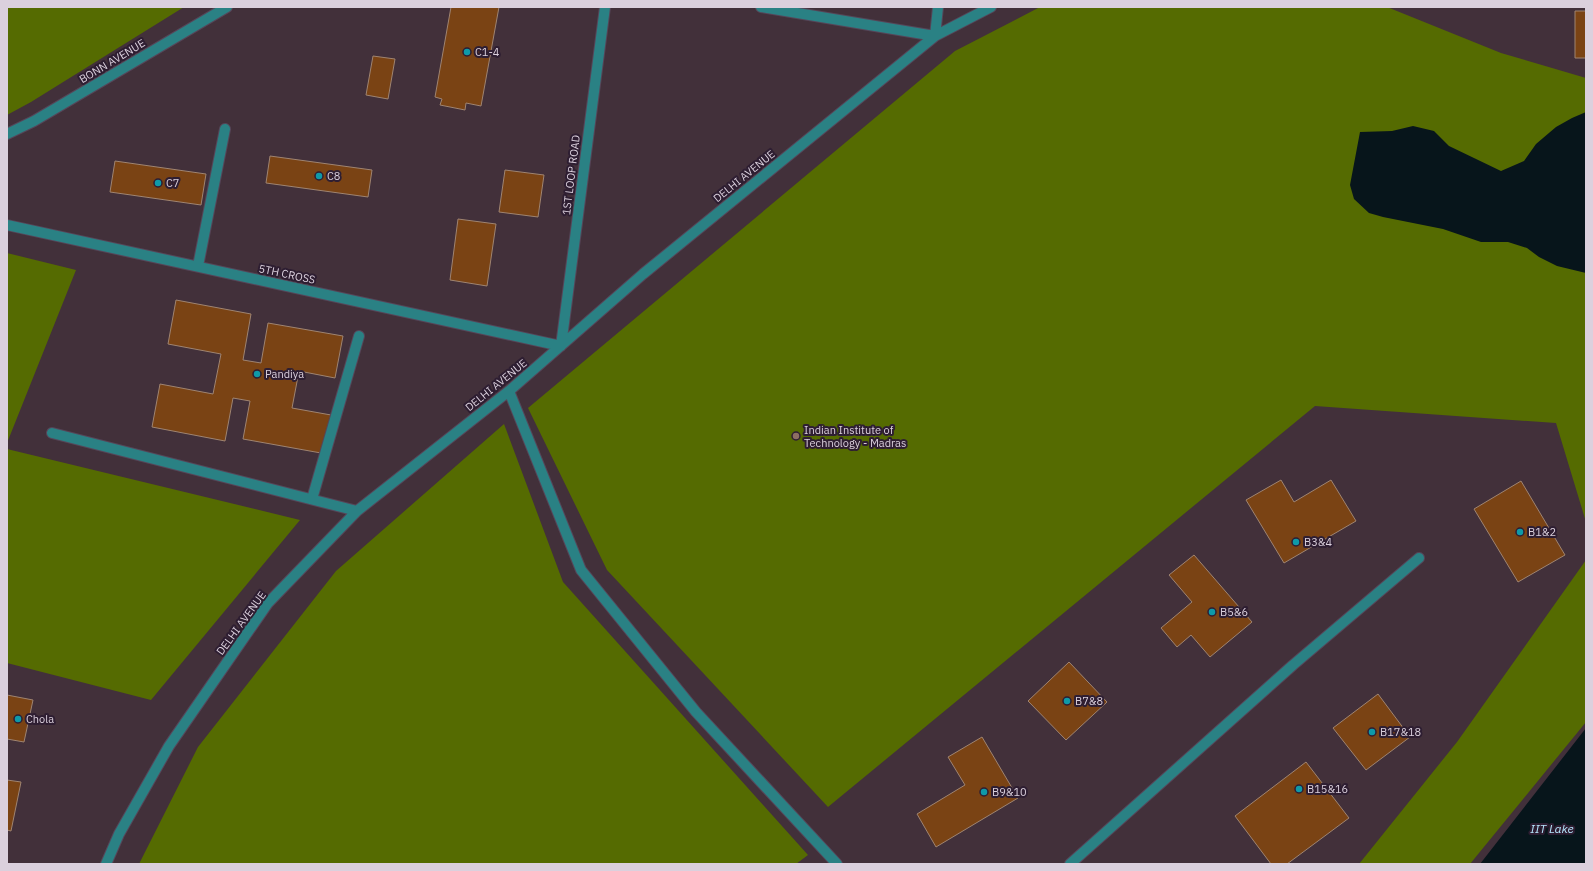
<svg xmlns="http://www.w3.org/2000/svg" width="1593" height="871" font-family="'IBM Plex Sans',sans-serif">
	<rect width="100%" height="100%" fill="#39283c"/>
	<path fill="#42303a" d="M7,7h1579v857h-1579z"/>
	<path fill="#556b01" d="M7,7h177l-153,95 -24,13z
		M1040,7h347l114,46 85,25v444l-30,-99 -241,-17 -487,401 -221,-237 -79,-162 427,-357z
		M7,253l69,17 -69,173z
		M504,424l59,158 245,273 -12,9h-657l59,-117 138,-176z
		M7,449l293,71 -149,180 -144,-37z
		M1586,560v162l-116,142h-111l98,-122z"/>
	<path fill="#07151b" d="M1586,112v161l-29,-7 -18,-9 -12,-9 -19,-6h-27l-38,-13 -60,-12 -14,-4 -15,-14 -4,-14 10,-53 32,-1 21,-5 21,5 15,15 52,25 23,-10 12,-17 20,-17 16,-9z
		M1586,728v136h-106z"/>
	<path fill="#7a4314" stroke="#9f8471" d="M451,7h48l-18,99 -15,-3 -1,7 -25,-5 2,-6 -7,-2z
		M1575,11h11v47h-11z
		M373,56l22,3 -7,40 -22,-4z
		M270,156l102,14 -4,27 -102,-14z
		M115,161l91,13 -5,31 -91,-13z
		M505,170l39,5 -6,42 -39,-5z
		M458,219l38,5 -9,62 -37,-6z
		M176,300l75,14 -8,46 18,3 7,-40 75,13 -8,42 -36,-7 -7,37 39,7 -10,38 -78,-14 7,-38 -17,-3 -8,43 -73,-14 8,-43 53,10 8,-40 -53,-10z
		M1281,480l13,22 37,-22 25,41 -72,42 -38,-63z
		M1521,481l44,74 -47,27 -44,-73z
		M1194,555l58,67 -42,35 -19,-22 -14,12 -16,-19 31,-26 -23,-27z
		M1069,662l38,40 -41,38 -38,-39z
		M1378,694l32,43 -44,33 -33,-42z
		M7,695l26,5 -9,42 -17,-3z
		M982,737l36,61 -82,49 -19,-33 48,-29 -17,-28z
		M1306,762l43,56 -62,46h-16l-36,-48z
		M7,780l14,2 -10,49 -4,-1z"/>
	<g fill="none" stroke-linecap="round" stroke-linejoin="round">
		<defs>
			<path id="minor" d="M761,7l174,29 3,-29
				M7,134l27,-13 193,-114
				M7,225l554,121 44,-339
				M198,266l27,-137
				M509,391l72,179 115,142 141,152
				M52,433l305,78
				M312,499l47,-163
				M106,864l13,-30 50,-88 99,-143 89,-92 152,-120 134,-117 292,-238 56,-29
				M1070,864l223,-199 126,-107"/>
		</defs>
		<use href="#minor" stroke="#564659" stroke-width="12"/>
		<use href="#minor" stroke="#2a8184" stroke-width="10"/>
	</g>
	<g fill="#0f9aa8" stroke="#2e1e32" stroke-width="1.5">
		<circle cx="467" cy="52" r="4"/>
		<circle cx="319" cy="176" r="4"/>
		<circle cx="158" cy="183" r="4"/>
		<circle cx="257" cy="374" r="4"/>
		<circle cx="1520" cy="532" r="4"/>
		<circle cx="1296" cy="542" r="4"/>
		<circle cx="1212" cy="612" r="4"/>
		<circle cx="1067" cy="701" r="4"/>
		<circle cx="18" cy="719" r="4"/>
		<circle cx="1372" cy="732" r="4"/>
		<circle cx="1299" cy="789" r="4"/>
		<circle cx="984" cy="792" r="4"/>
	</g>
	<circle fill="#8d6e63" stroke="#2e1e32" stroke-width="1.5" cx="796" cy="436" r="4"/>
	<g text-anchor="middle" stroke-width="4" stroke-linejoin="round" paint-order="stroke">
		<g font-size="11" fill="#dbd0dd" stroke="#2e1e32" text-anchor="start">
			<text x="475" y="56">C1-4</text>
			<text x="327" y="180">C8</text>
			<text x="166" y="187">C7</text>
			<text x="265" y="378">Pandiya</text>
			<text x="804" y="434">Indian Institute of<tspan x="804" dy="13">Technology - Madras</tspan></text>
			<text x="1528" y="536">B1&amp;2</text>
			<text x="1304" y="546">B3&amp;4</text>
			<text x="1220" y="616">B5&amp;6</text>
			<text x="1075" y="705">B7&amp;8</text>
			<text x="26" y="723">Chola</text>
			<text x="1380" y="736">B17&amp;18</text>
			<text x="1307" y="793">B15&amp;16</text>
			<text x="992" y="796">B9&amp;10</text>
		</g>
		<g font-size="11" fill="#dbd0dd" stroke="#2e1e32">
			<text transform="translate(112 61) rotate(-31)" y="4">BONN AVENUE</text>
			<text transform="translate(571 175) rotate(-83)" y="4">1ST LOOP ROAD</text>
			<text transform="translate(744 176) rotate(-39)" y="4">DELHI AVENUE</text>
			<text transform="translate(287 274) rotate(12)" y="4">5TH CROSS</text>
			<text transform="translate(496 385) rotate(-39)" y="4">DELHI AVENUE</text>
			<text transform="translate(241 623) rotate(-54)" y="4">DELHI AVENUE</text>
		</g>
		<g font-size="12" font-style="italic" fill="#b4e5fc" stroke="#2e1e32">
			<text x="1552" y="833">IIT Lake</text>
		</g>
	</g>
	<rect width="1593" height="871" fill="none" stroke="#dbd0dd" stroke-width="16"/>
</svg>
